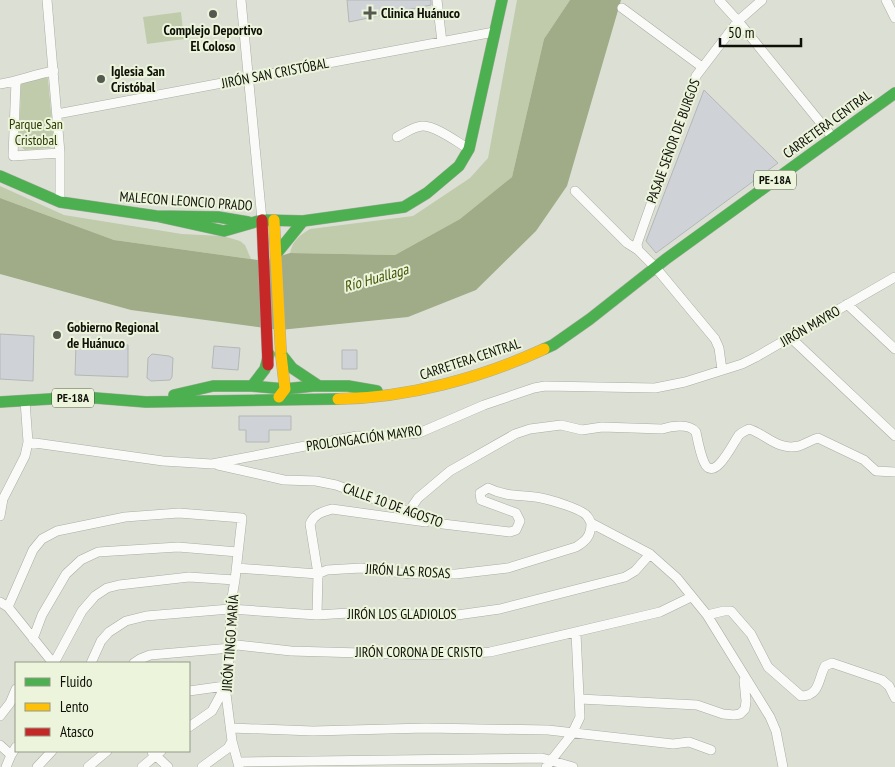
<svg xmlns="http://www.w3.org/2000/svg" width="895" height="767" font-family="'PT Sans Narrow',sans-serif">
	<rect width="100%" height="100%" fill="#dce0d4"/>
	<path fill="#c0cbab" d="M517,0h53l-26,39 -32,138 -52,42 -65,36 -105,-2c3,-13 10,-18 20,-24l103,-13 57,-38 18,-20z
		M181,12l3,27 -37,5 -4,-27z
		M46,76l2,3 6,64 -4,5 -25,2 -6,-5 2,-62z
		M0,186l64,29 118,19 41,2 17,5 5,4 6,14 -137,-19 -114,-42z"/>
	<path fill="#a0ab87" d="M570,0h51l-54,186 -31,45 -60,59 -68,27 -128,13 -149,-20 -131,-36v-76l114,42 151,21 25,-8 105,2 65,-36 52,-42 32,-138z"/>
	<path fill="#cfd3d7" stroke="#b4b7b6" d="M347,0h84v5l-82,17z
		M704,90l74,73 -122,90 -10,-12z
		M0,334l34,2 -1,45 -33,-2z
		M76,344l52,1v32l-53,-2z
		M214,346l26,2 -2,22 -26,-2z
		M342,350h15v19h-15z
		M152,354l17,2 4,2 -1,19 -2,3 -19,1 -4,-3 1,-20z
		M239,416h52v14h-22v12h-23v-12h-7z"/>
	<g fill="none" stroke-linecap="round" stroke-linejoin="round">
		<defs>
			<path id="street" d="M47,0l13,153v49
				M241,0l21,220
				M437,0l5,42
				M719,0l19,21 95,117
				M886,0l9,18
				M622,8l80,59
				M16,81l-3,75 47,-3
				M0,84c19,-3 35,-10 54,-13
				M57,114l437,-82
				M397,137c8,-4 17,-11 26,-11 13,0 34,16 46,23
				M575,191l52,52 11,7
				M847,304l48,45
				M790,337l105,99
				M722,370l-3,-22 -4,-9 -59,-71 -18,-18 -1,-6 59,-168 42,-55 24,-21
				M28,442l135,19 49,3 145,-28 17,1 45,-4 65,-28 50,-17 11,-2 110,2 30,-6 57,-18 14,-7 139,-80
				M218,465l66,15 32,1 20,4 107,39 67,8 6,-2 4,-9 -4,-8 -35,-13 -1,-7 8,-5c21,10 33,6 53,10 10,2 41,11 46,18 2,2 3,5 4,7l59,31 27,24 30,37 63,102 6,14 7,36
				M409,511l9,-13 32,-27 65,-37 15,-5 31,-4 21,5 20,-3 60,2c9,-3 27,-6 34,3 2,10 4,21 8,30 10,23 30,-21 35,-27 3,-3 6,-4 10,-6 17,5 28,22 50,17 6,-2 12,-6 19,-8l46,22 12,11 19,1
				M0,516l3,-17 22,-43 3,-14 -3,-41
				M237,568l81,6 9,-4 34,-2 50,6h45l52,-6 68,-21c10,-6 15,-11 15,-24
				M0,602l8,5 45,56
				M8,607l25,-57 9,-11 15,-8 68,-14 54,-4 63,5 -7,62 -5,29 1,39 -6,38 7,55 7,26
				M317,615l1,-41 -8,-50c4,-10 12,-12 22,-15l94,13
				M707,615l17,-4h7l20,23 17,33 33,29c19,0 17,-17 24,-30l7,-3 50,17 7,6 6,12
				M33,639l9,-24 24,-41 15,-14 17,-8 80,-5 60,5
				M54,663l28,-52 13,-15 12,-8 12,-3 70,-8 46,3
				M91,663l10,-22 8,-9 17,-11 20,-5 84,-7 87,6 32,-2 101,3 50,-7 125,-32 10,-6 15,-17
				M134,663l6,-4 10,-4 81,-7 6,-3 54,6 140,4 59,-3 170,-40 31,-15
				M189,691l36,-5
				M580,699l117,6 26,9 11,1 6,-1 5,-5 1,-8 -2,-21
				M0,716l10,-13 6,-14
				M189,727l23,-16 13,-24
				M231,728l82,3 113,-3 122,2 125,14 16,-2 22,8
				M0,745l11,10
				M152,752l16,15
				M238,762l304,-4 31,9
				M6,767l5,-12 5,-8
				M37,767l15,-16
				M88,767l19,-16
				M142,767l19,-16
				M202,767l26,-19 4,-7
				M546,767l26,-33 8,-17 -4,-84"/>
			<path id="fast" d="M0,176l60,26 96,14 62,1 30,5
				M156,216l68,15 38,-11 41,1 101,-14 23,-14 32,-27 10,-17 33,-149
				M277,253l26,-32
				M544,349l9,-4 37,-26 76,-60 229,-166
				M281,354l11,14 27,18
				M252,386l13,-17 4,-15
				M174,395l39,-9h39l33,3 28,-3h35l29,5
				M0,402l83,-5 63,5 192,-3"/>
			<path id="slow" d="M274,220l7,134 4,35 -6,8
				M338,399c69,-1 143,-21 206,-50"/>
			<path id="jam" d="M262,220l6,145"/>
		</defs>
		<use href="#street" stroke="#a9aca2" stroke-width="10"/>
		<use href="#fast" stroke="#a9aca2" stroke-width="12"/>
		<use href="#slow" stroke="#a9aca2" stroke-width="12"/>
		<use href="#jam" stroke="#a9aca2" stroke-width="12"/>
		<use href="#street" stroke="#fafaf9" stroke-width="9"/>
		<use href="#fast" stroke="#4caf50" stroke-width="11"/>
		<use href="#slow" stroke="#ffc107" stroke-width="11"/>
		<use href="#jam" stroke="#c62828" stroke-width="11"/>
	</g>
	<g fill="#56594f" stroke="#ecf4db" stroke-width="2">
		<path d="M367.5 5.5h5v5h5v5h-5v5h-5v-5h-5v-5h5z"/>
		<circle cx="213" cy="14" r="5"/>
		<circle cx="101" cy="79" r="5"/>
		<circle cx="57" cy="335" r="5"/>
	</g>
	<g text-anchor="middle" stroke-width="4" stroke-linejoin="round" paint-order="stroke">
		<g fill="#ecf4db" stroke="#515447" stroke-width="1">
			<rect x="754" y="170.5" width="42" height="19" rx="4"/>
			<rect x="52" y="388.5" width="42" height="19" rx="4"/>
		</g>
		<g font-size="12" font-weight="bold" fill="#0e1008">
			<text x="775" y="184">PE-18A</text>
			<text x="73" y="402">PE-18A</text>
		</g>
		<g font-size="14" font-weight="bold" fill="#0e1008" stroke="#ecf4db" text-anchor="start">
			<text x="381" y="18">Clinica Huánuco</text>
			<text x="213" y="35" text-anchor="middle">Complejo Deportivo<tspan x="213" dy="16">El Coloso</tspan></text>
			<text x="111" y="76">Iglesia San<tspan x="111" dy="16">Cristóbal</tspan></text>
			<text x="67" y="332">Gobierno Regional<tspan x="67" dy="16">de Huánuco</tspan></text>
		</g>
		<g font-size="14" fill="#0e1008" stroke="#ecf4db">
			<text transform="translate(275 73) rotate(-11)" y="5">JIRÓN SAN CRISTÓBAL</text>
			<text transform="translate(827 124) rotate(-36)" y="5">CARRETERA CENTRAL</text>
			<text transform="translate(673 141) rotate(-70)" y="5">PASAJE SEÑOR DE BURGOS</text>
			<text transform="translate(186 201) rotate(4)" y="5">MALECON LEONCIO PRADO</text>
			<text transform="translate(810 326) rotate(-30)" y="5">JIRÓN MAYRO</text>
			<text transform="translate(470 359) rotate(-18)" y="5">CARRETERA CENTRAL</text>
			<text transform="translate(364 438) rotate(-8)" y="5">PROLONGACIÓN MAYRO</text>
			<text transform="translate(393 505) rotate(20)" y="5">CALLE 10 DE AGOSTO</text>
			<text transform="translate(408 571) rotate(3)" y="5">JIRÓN LAS ROSAS</text>
			<text x="402" y="619">JIRÓN LOS GLADIOLOS</text>
			<text transform="translate(230 643) rotate(-86)" y="5">JIRÓN TINGO MARÍA</text>
			<text x="419" y="657">JIRÓN CORONA DE CRISTO</text>
		</g>
		<g font-size="14" fill="#2d3900" stroke="#ecf4db">
			<text x="36" y="129">Parque San<tspan x="36" dy="16">Cristobal</tspan></text>
		</g>
		<g font-size="15" font-style="italic" fill="#435305" stroke="#ecf4db">
			<text transform="translate(376 278) rotate(-16)" y="5">Río Huallaga</text>
		</g>
	</g>
	<rect x="15" y="662" width="175" height="90" fill="#ecf4db" stroke="#939987"/>
	<rect x="25" y="678" width="25" height="8" fill="#4caf50" stroke="#939987"/>
	<text x="60" y="687" font-size="15" fill="#0e1008">Fluido</text>
	<rect x="25" y="703" width="25" height="8" fill="#ffc107" stroke="#939987"/>
	<text x="60" y="712" font-size="15" fill="#0e1008">Lento</text>
	<rect x="25" y="728" width="25" height="8" fill="#c62828" stroke="#939987"/>
	<text x="60" y="737" font-size="15" fill="#0e1008">Atasco</text>
	<path d="M720 38v8h81v-8" fill="none" stroke="#0e1008" stroke-width="2.5"/>
	<text x="728" y="38" font-size="15" fill="#0e1008" stroke="#ecf4db" stroke-width="4" paint-order="stroke">50 m</text>
</svg>
